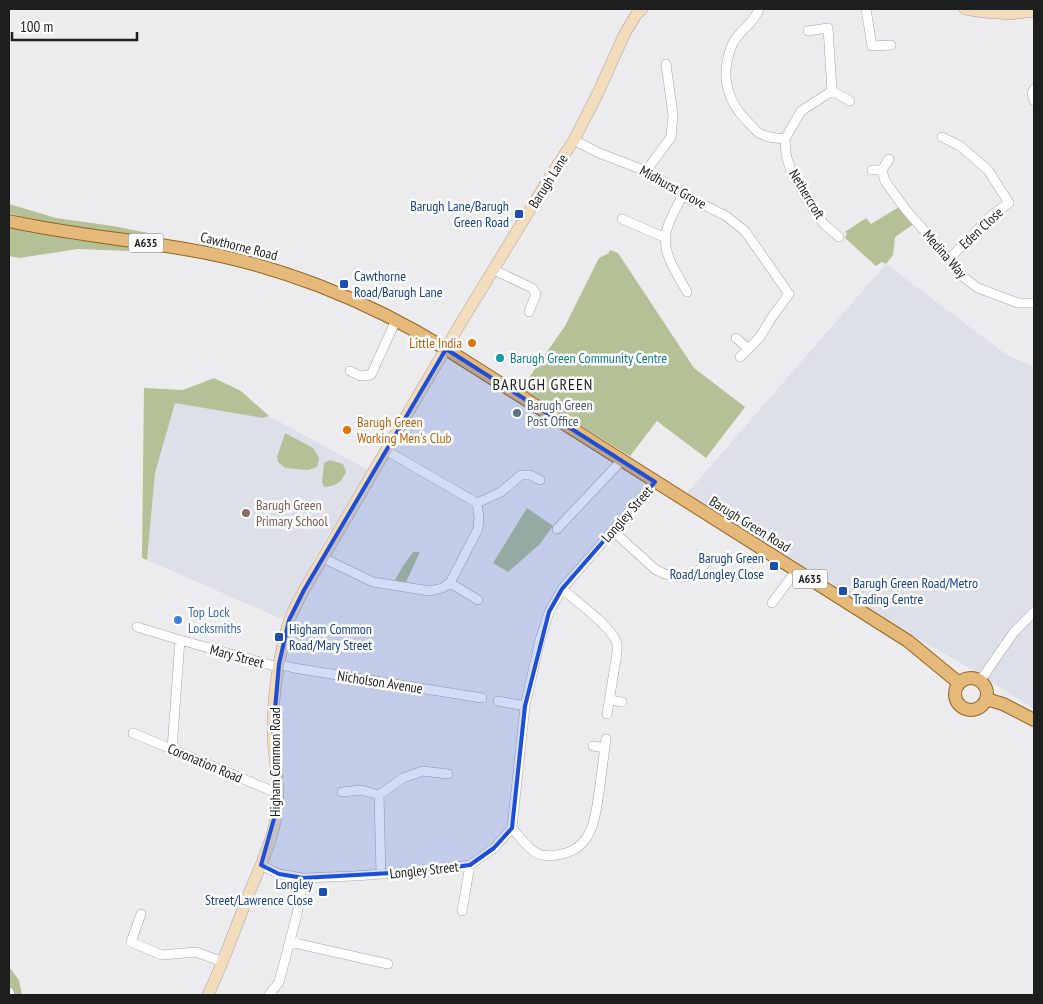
<svg xmlns="http://www.w3.org/2000/svg" width="1043" height="1004" font-family="'PT Sans Narrow',sans-serif">
	<rect width="100%" height="100%" fill="#ececee"/>
	<path fill="#dde0e9" d="M886,264l121,91 27,12v342l-51,-33 -61,-35 -235,-148z
		M175,402l88,16 6,-2 99,54 -51,83 -35,66 -135,-59 8,-87z"/>
	<path fill="#b4c096" d="M9,204l47,14 57,8 45,9 -4,3 -83,-8 -62,-17z
		M899,207l16,16 -20,14 -2,18 -7,9 -4,-2 -6,4 -31,-28 2,-5 -2,-1 21,-14 5,6z
		M9,227l66,13 77,8v4l-74,-3 -59,9 -10,-2z
		M610,250l8,3 76,115 51,39 -39,51 -49,-37 -27,35 -109,-67 44,-63 34,-68 10,-5z
		M214,378l27,13 28,25 -6,2 -88,-15 -20,70 -8,87 -5,-2 2,-170 39,2z
		M285,433l28,15 6,10 -2,9 -9,3 -23,-2 -7,-6 -1,-5z
		M330,460l13,4 3,8c-5,11 -10,14 -22,15l-2,-5 2,-19z
		M527,508l26,18 -13,18 -32,28 -15,-9z
		M413,552h7l-14,30 -11,-2 8,-14z
		M9,967l10,13 3,15h-8l-5,-4z"/>
	<g fill="none" stroke-linecap="round" stroke-linejoin="round">
		<defs>
			<path id="street" d="M759,9c-5,15 -21,22 -27,36 -12,29 -6,56 16,77 4,4 7,8 11,11 8,5 18,5 26,6l1,15 5,18 23,39 11,14 14,12
				M866,9l6,37 19,-1
				M1034,89l-2,4 2,8
				M832,91l18,10
				M942,137l18,9 28,24 21,33 -17,12 -43,44
				M785,139l16,-28 31,-20 -4,-63 -20,3
				M574,140l25,13 47,18 18,11 18,14 20,8 24,12 19,15 44,63 -17,23 -12,20 -20,20
				M872,170h10l7,-11
				M882,170l3,11 21,29 43,49 13,17 16,12 40,15h16
				M646,171l25,-34 2,-22 -7,-51
				M682,196c-5,11 -12,22 -15,33 -7,23 10,44 20,63
				M622,219l44,19
				M494,270l38,18 4,6 -7,18
				M736,338l12,11
				M350,371l10,5 11,-1 25,-55
				M477,503l24,-11 20,-17h9l10,5
				M557,529l65,-69
				M613,531l43,39c10,5 25,10 36,5 5,-2 9,-7 13,-11
				M323,558l50,24 57,9 12,-3 8,-5 28,-54 1,-12 -2,-14 -90,-52
				M450,583l28,17
				M562,589c14,12 47,36 54,52 2,4 1,8 1,12l-10,61
				M772,603l24,-32
				M137,627l43,13 98,27
				M279,664l15,4 188,30
				M980,681l34,-49 20,-20
				M610,700l12,2
				M498,701l27,5
				M133,733l144,60
				M593,746l12,2
				M172,749l8,-109
				M342,792l19,-2 18,5 24,-17 20,-7 25,3
				M379,795l2,79
				M512,828c17,19 22,33 50,26 33,-7 34,-42 38,-69 2,-15 4,-30 6,-46
				M261,865l18,9 24,4 50,-2 74,-5 43,-6 24,-17 18,-20 13,-122 15,-66 9,-28 13,-23 93,-107
				M462,911l8,-46
				M141,914l-10,28 31,13 34,-3 27,10
				M290,942l98,22
				M9,992l1,3
				M269,995l10,-13 18,-68 6,-36"/>
			<path id="secondary" d="M965,9l18,3 27,2 24,-3
				M208,995c15,-32 27,-65 40,-99 11,-28 26,-56 29,-86 3,-25 -3,-51 -4,-76 -1,-35 6,-79 16,-113 4,-11 10,-21 15,-31l152,-259 95,-156 23,-35 23,-45 28,-62 11,-18 6,-6"/>
			<path id="primary" d="M9,221c58,13 117,18 176,28 92,15 182,51 261,100l462,292 51,42
				M955 694a16 16 0 1 1 32 0a16 16 0 1 1-32 0Z
				M986,699l17,5 31,16"/>
		</defs>
		<use href="#street" stroke="#a5a5a6" stroke-width="10"/>
		<use href="#secondary" stroke="#a5a5a6" stroke-width="12"/>
		<use href="#primary" stroke="#93641f" stroke-width="14"/>
		<use href="#street" stroke="#fff" stroke-width="9"/>
		<use href="#secondary" stroke="#f2dcbc" stroke-width="11"/>
		<use href="#primary" stroke="#e5b979" stroke-width="12"/>
	</g>
	<path fill="#1d4ed8" fill-opacity="0.2" stroke="#1d4ed8" stroke-width="4" stroke-linejoin="round" d="M446,349l209,133 -93,107 -13,23 -24,94 -13,122 -18,20 -24,17 -43,6 -124,7 -24,-4 -18,-9 16,-57 -4,-76 6,-68 10,-44 15,-30z"/>
	<g fill="#1a4fb4" stroke="#fff" stroke-width="2">
		<rect x="514" y="209" width="10" height="10" rx="2.5"/>
		<rect x="339" y="279" width="10" height="10" rx="2.5"/>
		<rect x="769" y="561" width="10" height="10" rx="2.5"/>
		<rect x="838" y="586" width="10" height="10" rx="2.5"/>
		<rect x="274" y="632" width="10" height="10" rx="2.5"/>
		<rect x="318" y="887" width="10" height="10" rx="2.5"/>
	</g>
	<g fill="#e8710a" stroke="#fff" stroke-width="2">
		<circle cx="472" cy="343" r="5"/>
		<circle cx="347" cy="430" r="5"/>
	</g>
	<circle fill="#0f9aa8" stroke="#fff" stroke-width="2" cx="500" cy="358" r="5"/>
	<circle fill="#5c6f8a" stroke="#fff" stroke-width="2" cx="517" cy="413" r="5"/>
	<circle fill="#8d6e63" stroke="#fff" stroke-width="2" cx="246" cy="513" r="5"/>
	<circle fill="#3f7fe0" stroke="#fff" stroke-width="2" cx="178" cy="620" r="5"/>
	<g text-anchor="middle" stroke-width="5" stroke-linejoin="round" paint-order="stroke">
		<g fill="#fff" stroke="#616262" stroke-width="1">
			<rect x="128.5" y="233.5" width="35" height="19" rx="4"/>
			<rect x="792.5" y="569.5" width="35" height="19" rx="4"/>
		</g>
		<g font-size="12" font-weight="bold" fill="#1d1e1e">
			<text x="146" y="247">A635</text>
			<text x="810" y="583">A635</text>
		</g>
		<g font-size="14" fill="#1d1e1e" stroke="#fff">
			<text transform="translate(548 181) rotate(-58)" y="5">Barugh Lane</text>
			<text transform="translate(673 187) rotate(29)" y="5">Midhurst Grove</text>
			<text transform="translate(807 194) rotate(59)" y="5">Nethercroft</text>
			<text transform="translate(981 228) rotate(-43)" y="5">Eden Close</text>
			<text transform="translate(239 246) rotate(14)" y="5">Cawthorne Road</text>
			<text transform="translate(945 254) rotate(49)" y="5">Medina Way</text>
			<text transform="translate(627 514) rotate(-49)" y="5">Longley Street</text>
			<text transform="translate(750 524) rotate(32)" y="5">Barugh Green Road</text>
			<text transform="translate(237 656) rotate(15)" y="5">Mary Street</text>
			<text transform="translate(380 682) rotate(9)" y="5">Nicholson Avenue</text>
			<text transform="translate(275 762) rotate(-90)" y="5">Higham Common Road</text>
			<text transform="translate(205 763) rotate(23)" y="5">Coronation Road</text>
			<text transform="translate(424 870) rotate(-6)" y="5">Longley Street</text>
		</g>
		<g font-size="14" fill="#164399" stroke="#fff" text-anchor="end">
			<text x="509" y="211">Barugh Lane/Barugh<tspan x="509" dy="16">Green Road</tspan></text>
			<text x="354" y="281" text-anchor="start">Cawthorne<tspan x="354" dy="16">Road/Barugh Lane</tspan></text>
			<text x="764" y="563">Barugh Green<tspan x="764" dy="16">Road/Longley Close</tspan></text>
			<text x="853" y="588" text-anchor="start">Barugh Green Road/Metro<tspan x="853" dy="16">Trading Centre</tspan></text>
			<text x="289" y="634" text-anchor="start">Higham Common<tspan x="289" dy="16">Road/Mary Street</tspan></text>
			<text x="313" y="889">Longley<tspan x="313" dy="16">Street/Lawrence Close</tspan></text>
		</g>
		<g font-size="14" fill="#c56008" stroke="#fff" text-anchor="end">
			<text x="462" y="348">Little India</text>
			<text x="357" y="427" text-anchor="start">Barugh Green<tspan x="357" dy="16">Working Men's Club</tspan></text>
		</g>
		<g font-size="14" fill="#0d838f" stroke="#fff" text-anchor="start">
			<text x="510" y="363">Barugh Green Community Centre</text>
		</g>
		<g font-size="14" fill="#4e5e75" stroke="#fff" text-anchor="start">
			<text x="527" y="410">Barugh Green<tspan x="527" dy="16">Post Office</tspan></text>
		</g>
		<g font-size="14" fill="#785e54" stroke="#fff" text-anchor="start">
			<text x="256" y="510">Barugh Green<tspan x="256" dy="16">Primary School</tspan></text>
		</g>
		<g font-size="14" fill="#366cbe" stroke="#fff" text-anchor="start">
			<text x="188" y="617">Top Lock<tspan x="188" dy="16">Locksmiths</tspan></text>
		</g>
		<g font-size="16" letter-spacing="1" fill="#1d1e1e" stroke="#fff">
			<text x="543" y="390">BARUGH GREEN</text>
		</g>
	</g>
	<rect width="1043" height="1004" fill="none" stroke="#1d1e1e" stroke-width="20"/>
	<path d="M12 32v8h125v-8" fill="none" stroke="#1d1e1e" stroke-width="2.5"/>
	<text x="20" y="32" font-size="15" fill="#1d1e1e" stroke="#ffffff" stroke-width="4" paint-order="stroke">100 m</text>
</svg>
